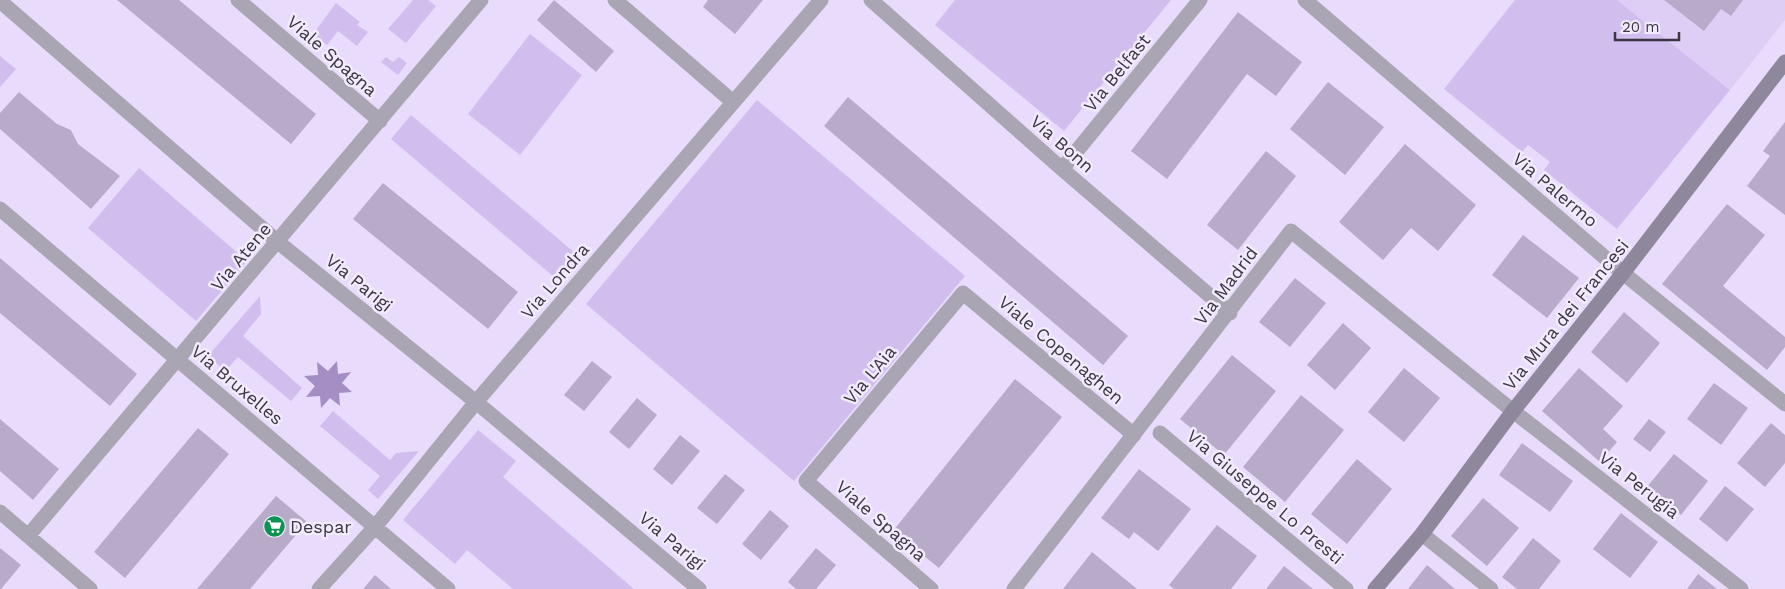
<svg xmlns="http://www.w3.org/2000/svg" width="1785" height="589" font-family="'Work Sans',sans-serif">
	<rect width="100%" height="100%" fill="#e8dbfb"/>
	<path fill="#decef5" d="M1617,0h168v20l-55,70z"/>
	<path fill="#d2bdef" d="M413,0h15l8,6 -30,37 -18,-14z
		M955,0h216l-107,131 -129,-106z
		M1515,0h102l113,90 -113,139 -73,-59 6,-8 -22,-17 -6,7 -78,-63z
		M336,3l24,19 -3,3 11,7 -11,14 -19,-15 -11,14 -14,-11z
		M530,34l52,41 -62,80 -52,-41z
		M0,56l16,13 -16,18z
		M386,57l7,5 6,-5 8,6 -9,12 -17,-13z
		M757,100l208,176 -171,205 -208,-177z
		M411,115l170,143 -21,24 -169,-143z
		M139,168l108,93 -51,60 -108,-93z
		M260,296l1,18 -18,22 59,52 -11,13 -53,-44 -13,14 -17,-15z
		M333,411l57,49 6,-7 23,-2 -41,48 -10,-9 12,-14 -60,-50z
		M478,430l38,31 -13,16 131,112h-121l-46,-39 -12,14 -52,-44z"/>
	<path fill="#a58ec4" d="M337,361l1,13 13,-2 -9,11 10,9 -13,1 1,13 -10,-8 -9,10 -1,-12 -14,1 9,-11 -11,-10 14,-1 -1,-13 11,9z"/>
	<path fill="#b8abca" d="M117,0h62l137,114 -25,30z
		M554,0l60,51 -18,21 -59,-52z
		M708,0h55l-28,34 -32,-27z
		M1664,0h79l-12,16 -10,-7 -17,22z
		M1238,12l64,50 -26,34 -29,-22 -80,105 -36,-28z
		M1328,82l56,45 -39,48 -55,-46z
		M19,92l38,32 14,6 7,14 42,32 -29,33 -91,-80v-16z
		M848,97l280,239 -25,29 -279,-239z
		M1785,122v93l-38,-29 23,-30 -7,-5z
		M1405,144l71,61 -38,46 -27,-23 -28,32 -44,-38z
		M1266,151l30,25 -58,74 -31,-25z
		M383,183l135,109 -30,37 -135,-110z
		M1727,204l38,31 -42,51 62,51v10l-18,23 -105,-86z
		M1523,235l56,43 -32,40 -55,-43z
		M0,258l137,116 -27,32 -110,-93z
		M1295,278l31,25 -36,44 -31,-25z
		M1624,312l36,31 -33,40 -36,-31z
		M1343,323l28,25 -36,42 -28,-25z
		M1232,355l44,36 -52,64 -44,-36z
		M592,361l20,16 -28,34 -20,-16z
		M1404,368l36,30 -36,44 -36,-30z
		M1579,368l44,38 -20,23 14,13 -17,20 -58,-51z
		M1015,379l47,38 -123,151 -46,-37z
		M1714,383l34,25 -27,37 -34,-26z
		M1301,395l43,35 -59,72 -42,-35z
		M637,398l20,17 -28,34 -20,-17z
		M0,419l59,50 -26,31 -33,-29z
		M1649,419l17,13 -16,20 -17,-13z
		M1771,423l14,12v28l-20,24 -28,-24z
		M198,428l31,26 -104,124 -31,-26z
		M680,435l20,16 -28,34 -19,-16z
		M1522,443l51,38 -23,31 -51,-37z
		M1674,454l34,27 -27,34 -34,-28z
		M1357,459l35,30 -45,55 -36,-30z
		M1139,469l52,40 -33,42 -24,-19 -5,7 -28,-21z
		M725,474l20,16 -28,34 -20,-16z
		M1725,486l29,23 -27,33 -28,-23z
		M276,496l31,26 -57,67h-53z
		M1483,498l36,30 -32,38 -36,-30z
		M770,510l19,16 -28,34 -19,-16z
		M1621,513l37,29 -28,36 -37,-29z
		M1217,525l40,31 -26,33h-57l-5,-4z
		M1533,538l28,23 -22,28h-22l-15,-12z
		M0,548l21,17 -20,24h-1z
		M816,548l20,17 -20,24h-20l-8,-7z
		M1092,552l45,37h-74z
		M1427,565l28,24h-47z
		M1284,566l29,23h-47z
		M1698,574l19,15h-30z
		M375,575l16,14h-28z"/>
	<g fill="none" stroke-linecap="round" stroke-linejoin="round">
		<path stroke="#aaa5b2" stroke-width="15" d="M238,0l142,121
			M615,0l118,102
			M871,0l191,169 168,144
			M1305,0l318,273 162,131
			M0,1l278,241 198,160 223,187
			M1062,169l138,-169
			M0,209l448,380
			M1160,433l186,156
			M0,512l90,77
			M1422,534l69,55
			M28,536l453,-536
			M319,589l56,-62 101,-125 345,-402
			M931,589l-125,-108 157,-188 171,142
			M1014,589l277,-358 222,180 228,178"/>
		<path stroke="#8f879b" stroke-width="15" d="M1375,589l47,-55 91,-123 110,-138 162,-211"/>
	</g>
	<defs>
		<symbol id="supermarket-disc" viewBox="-11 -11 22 22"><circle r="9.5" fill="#0a9351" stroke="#f2ebfe"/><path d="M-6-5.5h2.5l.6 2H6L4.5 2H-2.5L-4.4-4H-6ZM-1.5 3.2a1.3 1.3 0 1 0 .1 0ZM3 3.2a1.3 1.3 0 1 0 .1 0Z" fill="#fff"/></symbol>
	</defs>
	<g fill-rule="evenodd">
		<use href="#supermarket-disc" x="262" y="514" width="25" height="25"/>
	</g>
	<g text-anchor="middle" stroke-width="5" stroke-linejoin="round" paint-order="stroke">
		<g font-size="18" fill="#3c3643" stroke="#f2ebfe">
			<text transform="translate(332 56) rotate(41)" y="6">Viale Spagna</text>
			<text transform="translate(1117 73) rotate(-51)" y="6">Via Belfast</text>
			<text transform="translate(1062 144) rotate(41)" y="6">Via Bonn</text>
			<text transform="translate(1555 190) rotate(40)" y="6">Via Palermo</text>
			<text transform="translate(241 257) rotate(-50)" y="6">Via Atene</text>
			<text transform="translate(555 281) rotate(-49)" y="6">Via Londra</text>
			<text transform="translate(359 283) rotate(39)" y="6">Via Parigi</text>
			<text transform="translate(1226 286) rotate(-53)" y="6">Via Madrid</text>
			<text transform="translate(1566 315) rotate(-51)" y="6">Via Mura dei Francesi</text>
			<text transform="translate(1061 350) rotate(40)" y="6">Viale Copenaghen</text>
			<text transform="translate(870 375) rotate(-50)" y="6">Via L'Aia</text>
			<text transform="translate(237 385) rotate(40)" y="6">Via Bruxelles</text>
			<text transform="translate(1639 485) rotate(38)" y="6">Via Perugia</text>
			<text transform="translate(1265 497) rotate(40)" y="6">Via Giuseppe Lo Presti</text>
			<text transform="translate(881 521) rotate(41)" y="6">Viale Spagna</text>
			<text transform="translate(672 541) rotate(40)" y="6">Via Parigi</text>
		</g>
		<g font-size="18" fill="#3c3643" stroke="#f2ebfe" text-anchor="start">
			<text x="290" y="533">Despar</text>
		</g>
	</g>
	<path d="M1615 32v8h64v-8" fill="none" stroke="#3c3643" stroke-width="2.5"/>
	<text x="1622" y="32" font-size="15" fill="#3c3643" stroke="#f2ebfe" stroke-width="4" paint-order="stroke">20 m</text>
</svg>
